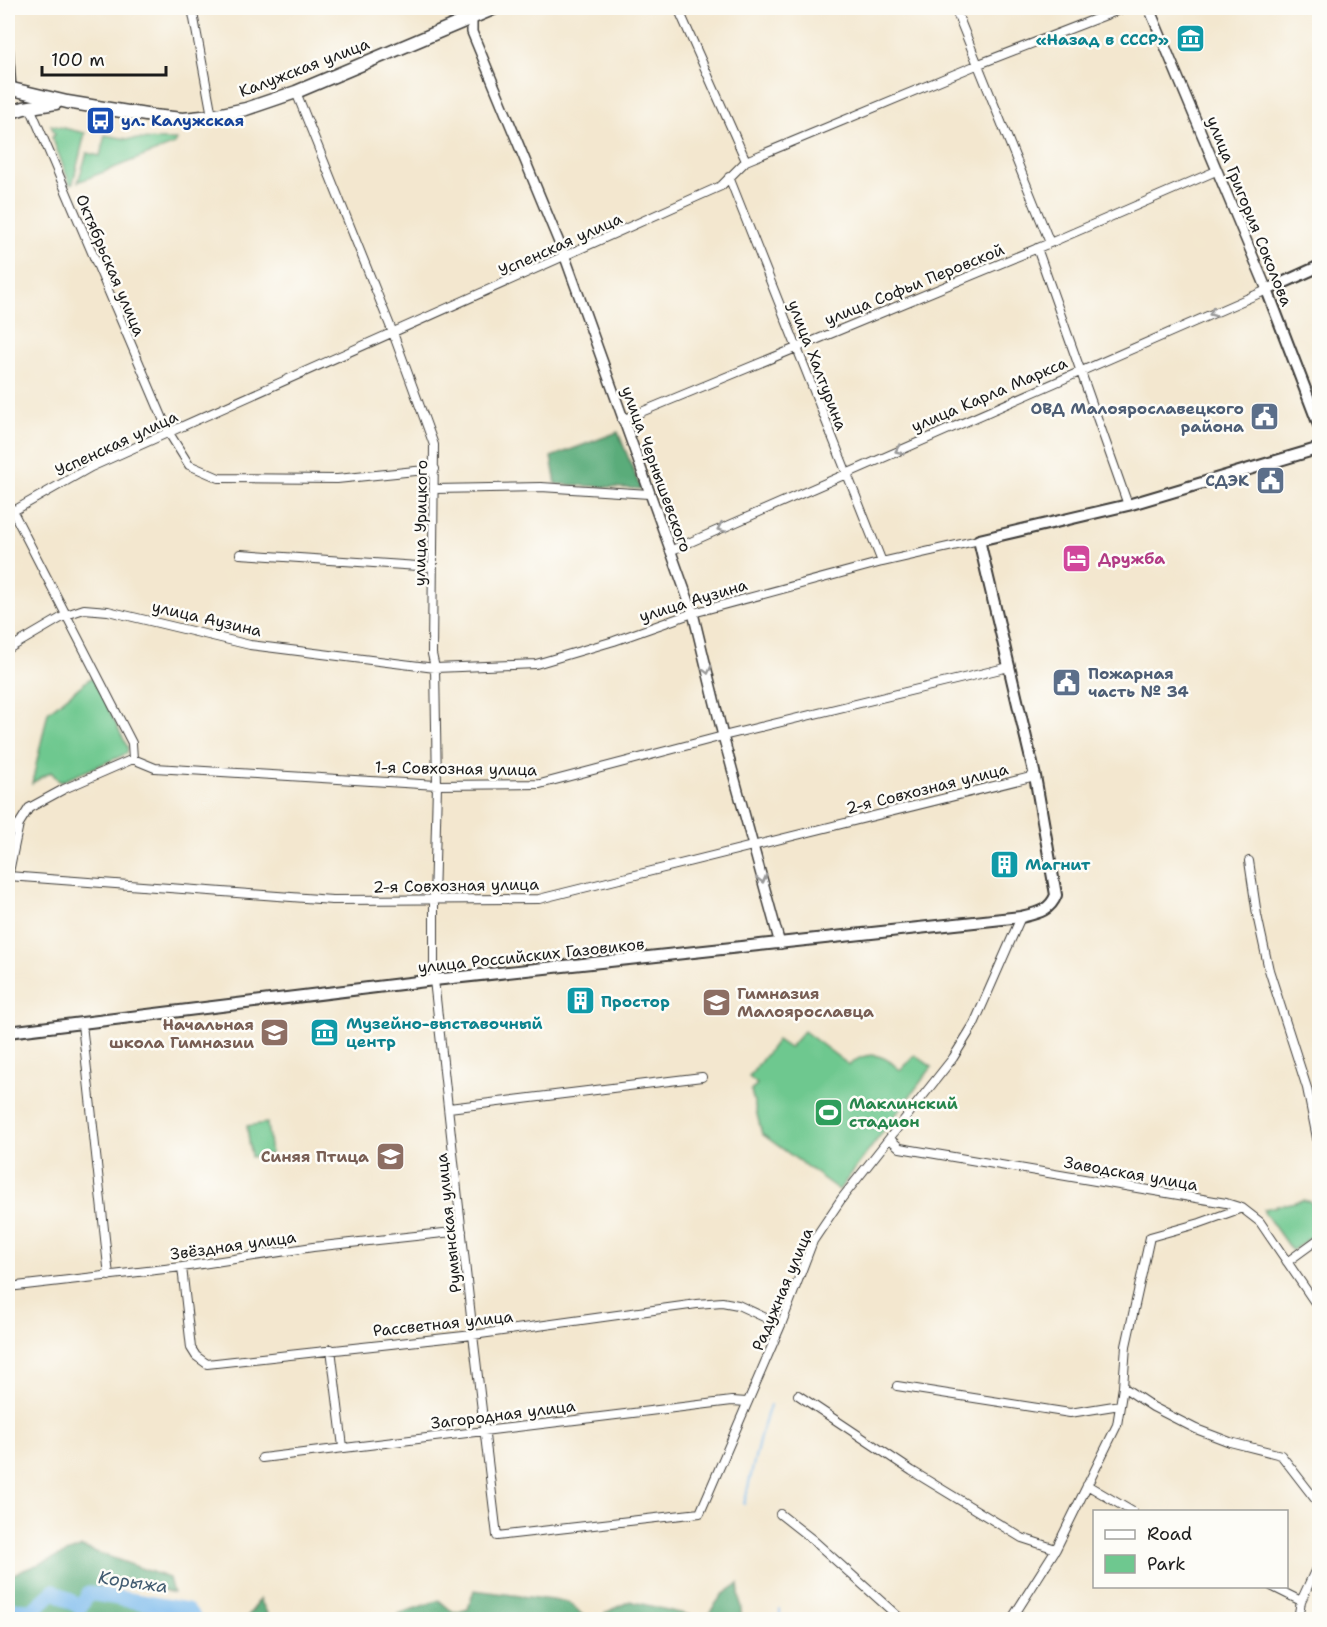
<svg xmlns="http://www.w3.org/2000/svg" width="1327" height="1627" font-family="'Shantell Sans',sans-serif">
	<rect width="100%" height="100%" fill="#fdfcf7"/>
	<filter id="ink" filterUnits="userSpaceOnUse"><feTurbulence type="fractalNoise" baseFrequency=".0167" numOctaves="2"/><feDisplacementMap in="SourceGraphic" scale="12" xChannelSelector="R" yChannelSelector="G"/><feConvolveMatrix kernelMatrix="1 2 1 2 8 2 1 2 1" color-interpolation-filters="sRGB"/></filter>
	<filter id="wash" filterUnits="userSpaceOnUse"><feTurbulence type="fractalNoise" baseFrequency=".008" numOctaves="4" result="noise"/><feDisplacementMap in="SourceGraphic" scale="24" xChannelSelector="R" yChannelSelector="G"/><feGaussianBlur stdDeviation="1.35" result="paint"/><feColorMatrix in="noise" values="0 0 0 0 0 0 0 0 0 0 0 0 0 0 0 0 0 1.4 0 .05"/><feComposite in="paint" operator="in"/></filter>
	<g filter="url(#wash)">
		<rect width="100%" height="100%" fill="#f3e7cf"/>
		<path fill="#6ec88f" stroke="#457256" stroke-width="1.5" d="M51,125l34,8 -12,50 -3,1 -18,-47 3,-2z
			M105,135l22,4 50,1 -2,4 -97,38 9,-29 13,3z
			M92,677l36,71 -2,6 -66,28 -9,-10 -19,11 16,-71z
			M804,1031l45,34c12,-10 25,-14 40,-4 5,3 7,7 12,9l14,-15 17,12 -93,123 -77,-56 -11,-43 6,-7 -8,-7 28,-37 12,8z
			M267,1123l4,31 -20,3 -4,-31z
			M1303,1200l8,2 8,14v15l-26,19h-2l-27,-38v-3z"/>
		<path fill="#5aac7a" stroke="#3b644b" stroke-width="1.5" d="M618,432l23,57 -85,-5 -5,-27z
			M82,1547l87,31 4,15 -50,-14 -25,6 13,15c24,-7 28,1 43,19h-28l-4,-2 -3,3 -111,-1v-43z
			M738,1584l4,35h-137v-6l25,-12 75,18 17,-24z
			M474,1590l94,12 19,17h-188l-1,-5 41,-14 15,13 14,-4z
			M260,1599l10,20h-24z"/>
		<g fill="none" stroke-linecap="round" stroke-linejoin="round">
			<path stroke="#79b9ed" stroke-width="2" d="M744,1504l16,-67 10,-32
				M780,1620v-11"/>
			<path stroke="#79b9ed" stroke-width="15" d="M8,1609l25,1 21,-19 26,16 9,-14 98,17 8,10"/>
		</g>
	</g>
	<g filter="url(#ink)">
		<g fill="none" stroke-linecap="round" stroke-linejoin="round">
			<defs>
				<path id="minor" d="M192,8l20,108
					M678,8l68,153
					M955,8l95,235
					M296,92l97,241 41,112 -2,209 3,14 2,117 -3,116v79l39,355 24,201 203,-23 81,-188 32,-84 29,-43 111,-140 21,-34 47,-107
					M30,107l139,326 20,32 30,13 118,1 98,-10
					M729,177l153,385
					M1037,248l91,257
					M622,420l428,-177 166,-72
					M435,489l106,-2 108,7
					M8,502l124,241 1,16
					M8,514l83,-47 630,-281 25,-25 233,-97 145,-56
					M670,551l597,-261
					M240,554l193,13
					M8,649l58,-34 18,-6 24,2 142,34 185,23 101,-4 78,-23 79,-28 189,-51 97,-22
					M8,830l11,-6
					M1249,861l8,54 12,55 38,118 13,65
					M8,876l324,24 207,-1 496,-123
					M8,877l11,-53 10,-16 35,-19 69,-30 22,9 282,17 103,-1 183,-48 286,-69
					M82,1024l27,252
					M449,1108l253,-31
					M890,1139l10,9 326,55 16,5 18,14 60,88
					M1287,1262l33,-24
					M182,1267l9,81 5,8 11,8 266,-29 224,-31 25,-2 16,3 43,20
					M8,1287l174,-20 131,-20 149,-16
					M331,1349l12,98
					M897,1386l173,27 50,-8
					M1123,1387l30,20 43,22 34,13 51,13 34,44 5,3
					M798,1395l114,76 110,67 34,11
					M262,1458l470,-57 15,1
					M1087,1485l46,27
					M780,1514l33,26 89,80
					M1271,1586l30,15
					M1011,1620l45,-71 61,-124 6,-38 3,-41 24,-109 50,-14 42,-15
					M1295,1620l4,-7 2,-12 19,-41"/>
				<path id="tertiary" d="M1149,8l118,282
					M472,17v15l93,225 128,356 30,123 57,208
					M8,48l3,41"/>
				<path id="secondary" d="M1320,266l-53,24 53,138
					M8,1032l426,-52 587,-63c16,-4 29,-6 35,-22l-21,-119 -56,-236 149,-35 192,-57"/>
				<path id="primary" d="M8,88l59,14 85,14 31,3 29,-3 34,-7 50,-17 199,-84
					M8,113l16,-5 32,-5"/>
			</defs>
			<use href="#minor" stroke="#3c3a37" stroke-width="10"/>
			<use href="#tertiary" stroke="#3c3a37" stroke-width="12"/>
			<use href="#secondary" stroke="#3c3a37" stroke-width="14"/>
			<use href="#primary" stroke="#3c3a37" stroke-width="15"/>
			<use href="#minor" stroke="#fff" stroke-width="8"/>
			<use href="#tertiary" stroke="#fff" stroke-width="9"/>
			<use href="#secondary" stroke="#fff" stroke-width="10"/>
			<use href="#primary" stroke="#fff" stroke-width="12"/>
		</g>
		<defs><path id="oneway-chevron" d="M-2-3.5L2.5 0L-2 3.5" fill="none" stroke-width="1.6" stroke-linecap="round" stroke-linejoin="round" transform="scale(1.5)"/></defs>
		<g stroke="#999">
			<use href="#oneway-chevron" transform="translate(1213 313) rotate(156)"/>
			<use href="#oneway-chevron" transform="translate(899 450) rotate(157)"/>
			<use href="#oneway-chevron" transform="translate(721 528) rotate(156)"/>
			<use href="#oneway-chevron" transform="translate(707 670) rotate(76)"/>
			<use href="#oneway-chevron" transform="translate(762 879) rotate(75)"/>
		</g>
	</g>
	<defs>
		<symbol id="museum-square" viewBox="-11 -11 22 22"><rect x="-9" y="-9" width="18" height="18" rx="4" fill="#0f9aa8" stroke="#fdfcf7"/><path d="M0-6L6-3V-2H-6V-3ZM-5-1h2V3h-2ZM-1-1h2V3h-2ZM3-1h2V3H3ZM-6 4H6V6H-6Z" fill="#fff"/></symbol>
		<symbol id="bus-square" viewBox="-11 -11 22 22"><rect x="-9" y="-9" width="18" height="18" rx="4" fill="#1a4fb4" stroke="#fdfcf7"/><path d="M-5-6H5V4H4V6H2V4H-2V6H-4V4H-5ZM-3.5-4V0h7V-4ZM-3.5 1.2v1.5H-2V1.2ZM2 1.2v1.5H3.5V1.2Z" fill="#fff"/></symbol>
		<symbol id="civic-square" viewBox="-11 -11 22 22"><rect x="-9" y="-9" width="18" height="18" rx="4" fill="#5c6f8a" stroke="#fdfcf7"/><path d="M-.6-6.5H3V-4.5H.6V-3L4-1V1h2V6H-6V1h2V-1L-.6-3ZM-1.2 2.5V6h2.4V2.5Z" fill="#fff"/></symbol>
		<symbol id="hotel-square" viewBox="-11 -11 22 22"><rect x="-9" y="-9" width="18" height="18" rx="4" fill="#d1479c" stroke="#fdfcf7"/><path d="M-6-4.5h1.5V1H6V5H4.5V3h-9V5H-6ZM-4 0a1.8 1.8 0 1 1 3.6 0ZM.5 0V-2.5h3Q6-2.5 6 0Z" fill="#fff"/></symbol>
		<symbol id="building-square" viewBox="-11 -11 22 22"><rect x="-9" y="-9" width="18" height="18" rx="4" fill="#0f9aa8" stroke="#fdfcf7"/><path d="M-4-6H4V6H1V3H-1V6H-4ZM-2.5-4.3h1.7v1.8h-1.7ZM.8-4.3h1.7v1.8H.8ZM-2.5-1h1.7V.8h-1.7ZM.8-1h1.7V.8H.8Z" fill="#fff"/></symbol>
		<symbol id="school-square" viewBox="-11 -11 22 22"><rect x="-9" y="-9" width="18" height="18" rx="4" fill="#8d6e63" stroke="#fdfcf7"/><path d="M0-5L7-2L0 1L-7-2ZM-4 1L0 2.5L4 1V4Q0 6-4 4Z" fill="#fff"/></symbol>
		<symbol id="stadium-square" viewBox="-11 -11 22 22"><rect x="-9" y="-9" width="18" height="18" rx="4" fill="#2e9e5b" stroke="#fdfcf7"/><path d="M0-5a6.5 5 0 1 0 0 10a6.5 5 0 1 0 0-10ZM-3.5-1.8h7v3.6h-7Z" fill="#fff"/></symbol>
	</defs>
	<g fill-rule="evenodd">
		<use href="#museum-square" x="1174" y="22" width="33" height="33"/>
		<use href="#bus-square" x="84" y="104" width="33" height="33"/>
		<use href="#civic-square" x="1248" y="400" width="33" height="33"/>
		<use href="#civic-square" x="1254" y="464" width="33" height="33"/>
		<use href="#hotel-square" x="1060" y="542" width="33" height="33"/>
		<use href="#civic-square" x="1050" y="666" width="33" height="33"/>
		<use href="#building-square" x="988" y="848" width="33" height="33"/>
		<use href="#building-square" x="564" y="984" width="33" height="33"/>
		<use href="#school-square" x="700" y="986" width="33" height="33"/>
		<use href="#museum-square" x="308" y="1016" width="33" height="33"/>
		<use href="#school-square" x="258" y="1016" width="33" height="33"/>
		<use href="#stadium-square" x="812" y="1096" width="33" height="33"/>
		<use href="#school-square" x="374" y="1140" width="33" height="33"/>
	</g>
	<g text-anchor="middle" stroke-width="5" stroke-linejoin="round" paint-order="stroke">
		<g font-size="16" font-weight="bold" fill="#0d838f" stroke="#fdfcf7" text-anchor="start">
			<text x="1169" y="45" text-anchor="end">«Назад в СССР»</text>
			<text x="1025" y="870">Магнит</text>
			<text x="601" y="1007">Простор</text>
			<text x="346" y="1029">Музейно-выставочный<tspan x="346" dy="18">центр</tspan></text>
		</g>
		<g font-size="16" fill="#1c1c1c" stroke="#fdfcf7">
			<text transform="translate(304 67) rotate(-21)" y="6">Калужская улица</text>
			<text transform="translate(1250 211) rotate(68)" y="6">улица Григория Соколова</text>
			<text transform="translate(560 244) rotate(-24)" y="6">Успенская улица</text>
			<text transform="translate(111 265) rotate(67)" y="6">Октябрьская улица</text>
			<text transform="translate(914 284) rotate(-22)" y="6">улица Софьи Перовской</text>
			<text transform="translate(818 365) rotate(69)" y="6">улица Халтурина</text>
			<text transform="translate(989 394) rotate(-23)" y="6">улица Карла Маркса</text>
			<text transform="translate(116 443) rotate(-25)" y="6">Успенская улица</text>
			<text transform="translate(657 469) rotate(70)" y="6">улица Чернышевского</text>
			<text transform="translate(420 523) rotate(-89)" y="6">улица Урицкого</text>
			<text transform="translate(693 600) rotate(-17)" y="6">улица Аузина</text>
			<text transform="translate(207 618) rotate(13)" y="6">улица Аузина</text>
			<text transform="translate(456 768) rotate(1)" y="6">1-я Совхозная улица</text>
			<text transform="translate(927 788) rotate(-14)" y="6">2-я Совхозная улица</text>
			<text transform="translate(456 885) rotate(-1)" y="6">2-я Совхозная улица</text>
			<text transform="translate(531 955) rotate(-6)" y="6">улица Российских Газовиков</text>
			<text transform="translate(1131 1173) rotate(10)" y="6">Заводская улица</text>
			<text transform="translate(448 1223) rotate(-96)" y="6">Румынская улица</text>
			<text transform="translate(233 1245) rotate(-8)" y="6">Звёздная улица</text>
			<text transform="translate(782 1289) rotate(-67)" y="6">Радужная улица</text>
			<text transform="translate(443 1323) rotate(-6)" y="6">Рассветная улица</text>
			<text transform="translate(503 1414) rotate(-7)" y="6">Загородная улица</text>
		</g>
		<g font-size="16" font-weight="bold" fill="#164399" stroke="#fdfcf7" text-anchor="start">
			<text x="121" y="126">ул. Калужская</text>
		</g>
		<g font-size="16" font-weight="bold" fill="#4e5e75" stroke="#fdfcf7" text-anchor="end">
			<text x="1244" y="414">ОВД Малоярославецкого<tspan x="1244" dy="18">района</tspan></text>
			<text x="1249" y="486">СДЭК</text>
			<text x="1088" y="679" text-anchor="start">Пожарная<tspan x="1088" dy="18">часть № 34</tspan></text>
		</g>
		<g font-size="16" font-weight="bold" fill="#b23c85" stroke="#fdfcf7" text-anchor="start">
			<text x="1098" y="564">Дружба</text>
		</g>
		<g font-size="16" font-weight="bold" fill="#785e54" stroke="#fdfcf7" text-anchor="end">
			<text x="737" y="999" text-anchor="start">Гимназия<tspan x="737" dy="18">Малоярославца</tspan></text>
			<text x="254" y="1030">Начальная<tspan x="254" dy="18">школа Гимназии</tspan></text>
			<text x="369" y="1162">Синяя Птица</text>
		</g>
		<g font-size="16" font-weight="bold" fill="#27864d" stroke="#fdfcf7" text-anchor="start">
			<text x="849" y="1109">Маклинский<tspan x="849" dy="18">стадион</tspan></text>
		</g>
		<g font-size="18" font-style="italic" fill="#415b70" stroke="#fdfcf7">
			<text transform="translate(133 1582) rotate(8)" y="6">Корыжа</text>
		</g>
	</g>
	<rect width="1327" height="1627" fill="none" stroke="#fdfcf7" stroke-width="30"/>
	<rect x="1093" y="1510" width="195" height="78" fill="#fdfcf7" stroke="#a3a29f" stroke-width="1.5"/>
	<rect x="1105" y="1530" width="30" height="9" fill="#ffffff" stroke="#a3a29f" stroke-width="1.5"/>
	<text x="1147" y="1540" font-size="18" fill="#1c1c1c">Road</text>
	<rect x="1105" y="1555" width="30" height="18" fill="#6ec88f" stroke="#a3a29f" stroke-width="1.5"/>
	<text x="1147" y="1570" font-size="18" fill="#1c1c1c">Park</text>
	<path d="M42 66v9h124v-9" fill="none" stroke="#1c1c1c" stroke-width="3"/>
	<text x="51" y="66" font-size="18" fill="#1c1c1c" stroke="#fdfcf7" stroke-width="4.5" paint-order="stroke">100 m</text>
</svg>
